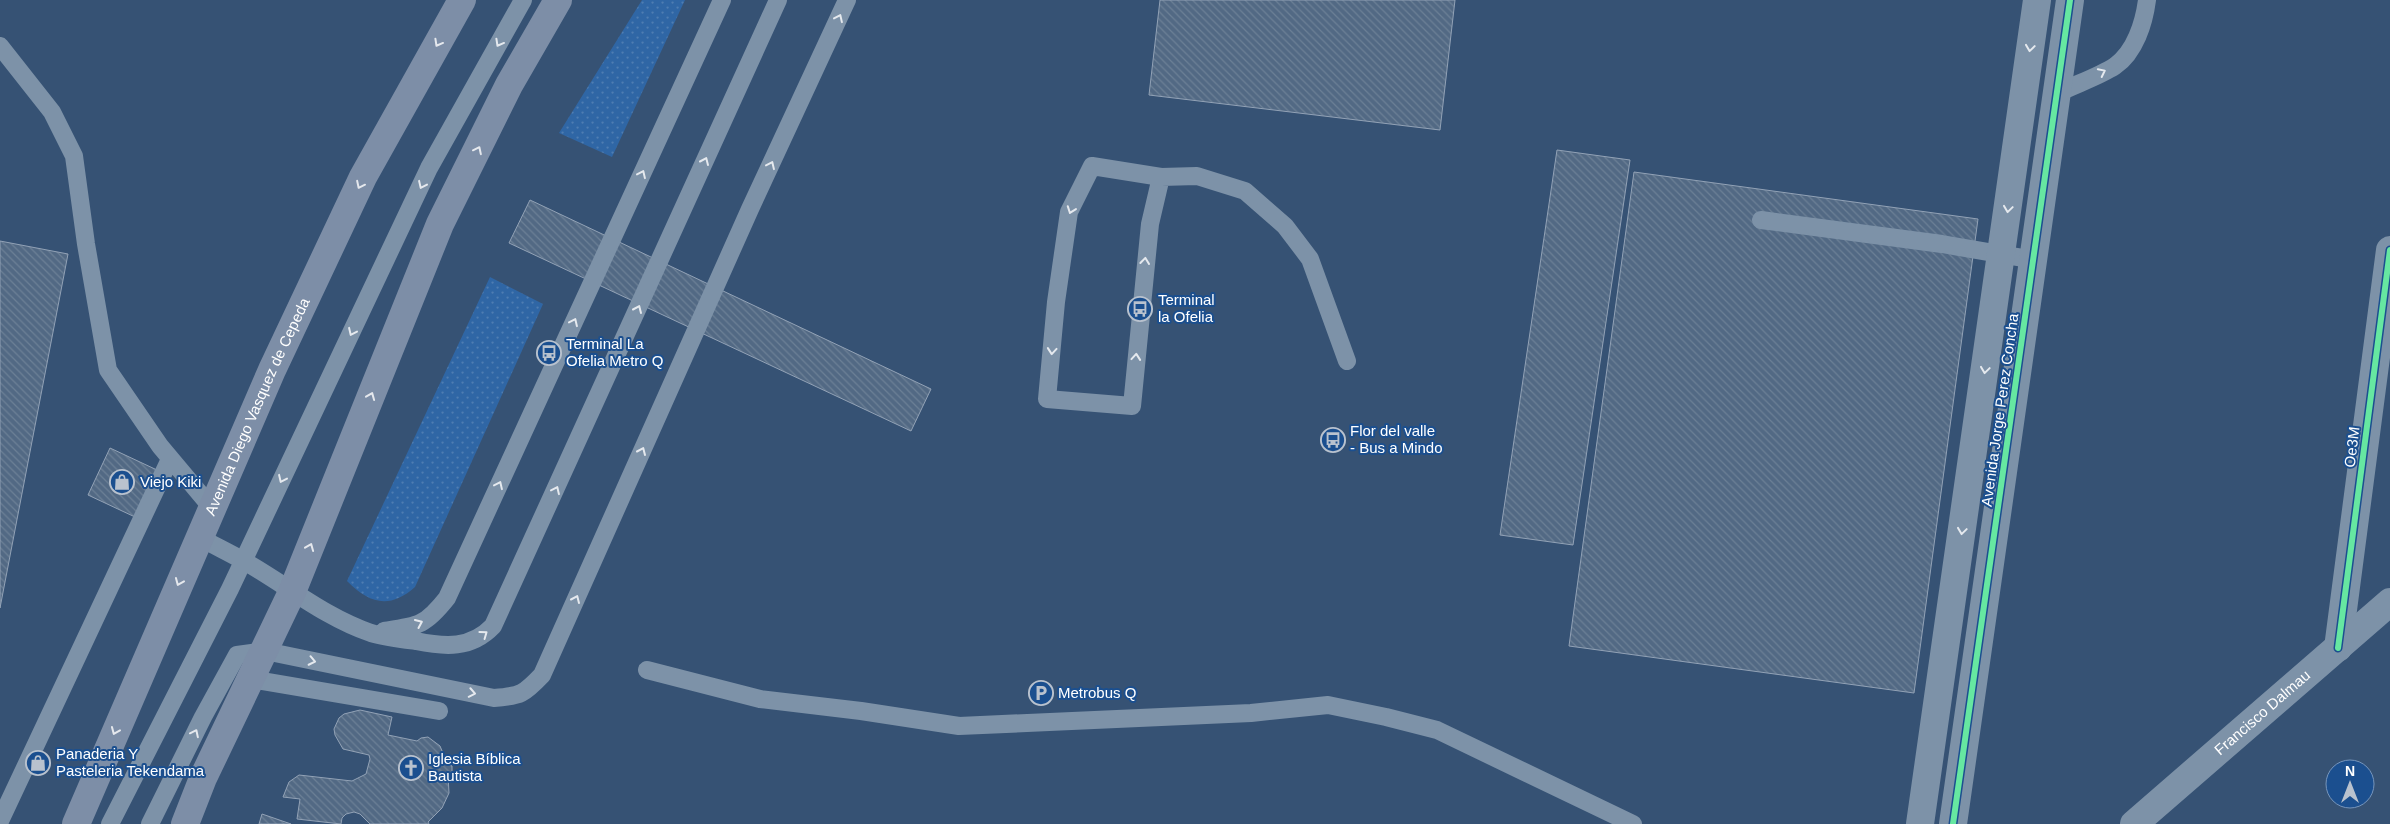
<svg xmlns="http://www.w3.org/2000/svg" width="2390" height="824" font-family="Helvetica,sans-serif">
	<defs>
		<pattern id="garden-dots" width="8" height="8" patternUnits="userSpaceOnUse" patternTransform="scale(1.25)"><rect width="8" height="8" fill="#2f66a5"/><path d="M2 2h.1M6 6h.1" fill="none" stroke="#4e7db2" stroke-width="1.8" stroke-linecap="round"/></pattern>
		<pattern id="building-back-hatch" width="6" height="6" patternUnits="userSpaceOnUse" patternTransform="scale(1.25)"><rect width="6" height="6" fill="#526984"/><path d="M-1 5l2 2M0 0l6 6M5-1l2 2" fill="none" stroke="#6c8096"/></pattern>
	</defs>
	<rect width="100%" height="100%" fill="#365274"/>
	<path fill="url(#garden-dots)" d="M642,0h43l-73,157 -53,-24z
		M490,277l53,27 -128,283c-26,23 -46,16 -68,-6z"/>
	<path fill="url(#building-back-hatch)" stroke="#92a2b6" d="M1160,0h295l-15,130 -291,-35z
		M1557,150l73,10 -57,385 -73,-10z
		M1634,172l344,47 -64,474 -345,-47z
		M530,200l401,189 -20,42 -402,-188z
		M0,241l68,13 -68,354z
		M110,448l47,22 -22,47 -47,-22z
		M360,710l32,7 -4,18 29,6 4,-3 7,-1 12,9 7,17 5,3v6l-4,3 1,18 -7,15 -14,14 1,2h-59l-10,-10 -6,-2 -8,2 -4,4 -1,6 -44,-5 3,-20 -17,-2 6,-15 10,-7 53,6 14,-7 4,-15 -1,-4 -26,-6 -8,-14 -1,-6 5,-11 5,-4z
		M262,814l29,10h-32z"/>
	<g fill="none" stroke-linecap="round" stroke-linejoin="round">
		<path stroke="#7d92a8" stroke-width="18" d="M0,46l52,66 22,44 12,88 22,126 52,76 52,62
			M2058,93c18,-9 40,-16 57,-27 20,-14 29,-43 32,-66
			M1161,177l-11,47 -18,182 -85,-7 9,-97 13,-90 23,-46 69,11 36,-1 48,15 40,35 25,33 37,102
			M1761,220l181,24 92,16
			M199,537c14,8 29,15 43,23 43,24 82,57 129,73 14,4 30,6 45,8 29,6 55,8 77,-15l285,-626
			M384,631c34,-5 41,-5 63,-33l275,-598
			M647,670l113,29 101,12 98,15 292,-13 77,-8 58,12 51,13 196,94
			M250,679l189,32
			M0,821l170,-362
			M110,824l120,-235 199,-421 94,-168
			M150,824l53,-107 34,-62 28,-4 229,47c27,-2 30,-4 48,-23l208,-466 97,-209"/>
		<path stroke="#7d92a8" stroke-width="28" d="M2338,648l52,-398"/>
		<g stroke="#7d92a8" stroke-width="28">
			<path d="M1920,824l117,-824"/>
			<path d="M1953,824l117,-824"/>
			<path id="s1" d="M2134,824l256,-222"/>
		</g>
		<g stroke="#7d8ea7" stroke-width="28">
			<path id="s2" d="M76,824l196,-454 91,-193 99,-177"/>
			<path d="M185,824l18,-46 89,-186 148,-368 69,-139 49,-85"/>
		</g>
		<defs>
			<path id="cycleway" d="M2338,648l52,-398
				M1953,824l117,-824"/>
		</defs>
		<use href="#cycleway" stroke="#1b4f8f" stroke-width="9"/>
		<use href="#cycleway" stroke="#66e7a1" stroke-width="6"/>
	</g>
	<defs><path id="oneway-chevron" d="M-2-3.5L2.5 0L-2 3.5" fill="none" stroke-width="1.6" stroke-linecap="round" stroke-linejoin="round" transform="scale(1.25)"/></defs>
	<g stroke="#e5e9ee">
		<use href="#oneway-chevron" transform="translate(839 18) rotate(-65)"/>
		<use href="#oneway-chevron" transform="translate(499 43) rotate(119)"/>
		<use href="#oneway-chevron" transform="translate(2030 48) rotate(98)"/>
		<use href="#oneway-chevron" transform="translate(2102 72) rotate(-26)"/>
		<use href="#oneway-chevron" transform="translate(705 161) rotate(-66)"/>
		<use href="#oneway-chevron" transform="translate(771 165) rotate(-65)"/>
		<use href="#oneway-chevron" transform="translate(642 174) rotate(-65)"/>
		<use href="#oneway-chevron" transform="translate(422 185) rotate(115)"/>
		<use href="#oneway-chevron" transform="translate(2008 209) rotate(98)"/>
		<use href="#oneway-chevron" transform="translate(1071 210) rotate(110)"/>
		<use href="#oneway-chevron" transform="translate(1145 261) rotate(-83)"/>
		<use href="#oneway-chevron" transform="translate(638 309) rotate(-66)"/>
		<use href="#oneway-chevron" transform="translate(574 322) rotate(-65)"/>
		<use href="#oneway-chevron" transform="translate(352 332) rotate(115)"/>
		<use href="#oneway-chevron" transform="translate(1052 351) rotate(95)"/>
		<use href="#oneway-chevron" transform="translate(1136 357) rotate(-85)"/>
		<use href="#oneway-chevron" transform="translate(1985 370) rotate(98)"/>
		<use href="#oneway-chevron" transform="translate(642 451) rotate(-66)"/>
		<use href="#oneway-chevron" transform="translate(282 479) rotate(115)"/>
		<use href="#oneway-chevron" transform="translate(499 485) rotate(-65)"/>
		<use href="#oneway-chevron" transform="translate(556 490) rotate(-65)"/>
		<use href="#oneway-chevron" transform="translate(1962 531) rotate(98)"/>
		<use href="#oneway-chevron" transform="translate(576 599) rotate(-66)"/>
		<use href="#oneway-chevron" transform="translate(419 623) rotate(-24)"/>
		<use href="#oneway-chevron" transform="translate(484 634) rotate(-36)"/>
		<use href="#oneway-chevron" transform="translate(312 661) rotate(12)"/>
		<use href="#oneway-chevron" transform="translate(472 693) rotate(11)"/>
		<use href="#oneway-chevron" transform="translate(195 733) rotate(-64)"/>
	</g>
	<g stroke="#e5e8ed">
		<use href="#oneway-chevron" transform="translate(438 43) rotate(119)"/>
		<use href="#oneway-chevron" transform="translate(478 150) rotate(-64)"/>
		<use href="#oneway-chevron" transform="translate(360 185) rotate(116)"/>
		<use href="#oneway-chevron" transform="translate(371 396) rotate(-68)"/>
		<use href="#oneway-chevron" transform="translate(310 547) rotate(-68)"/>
		<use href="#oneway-chevron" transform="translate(179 582) rotate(113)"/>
		<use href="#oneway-chevron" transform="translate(115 731) rotate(113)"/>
	</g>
	<defs>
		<symbol id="bus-ring" viewBox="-11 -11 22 22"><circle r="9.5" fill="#1b4f8f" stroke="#b9c2ce" stroke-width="1.5"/><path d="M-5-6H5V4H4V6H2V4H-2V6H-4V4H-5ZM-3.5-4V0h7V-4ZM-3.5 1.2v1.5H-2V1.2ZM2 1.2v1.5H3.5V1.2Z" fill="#b9c2ce"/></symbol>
		<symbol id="shop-ring" viewBox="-11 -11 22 22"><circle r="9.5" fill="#1b4f8f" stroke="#b9c2ce" stroke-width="1.5"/><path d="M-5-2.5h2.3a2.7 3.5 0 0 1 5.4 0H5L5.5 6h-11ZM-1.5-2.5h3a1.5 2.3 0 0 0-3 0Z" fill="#b9c2ce"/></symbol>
		<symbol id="parking-ring" viewBox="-11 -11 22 22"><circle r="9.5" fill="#1b4f8f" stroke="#b9c2ce" stroke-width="1.5"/><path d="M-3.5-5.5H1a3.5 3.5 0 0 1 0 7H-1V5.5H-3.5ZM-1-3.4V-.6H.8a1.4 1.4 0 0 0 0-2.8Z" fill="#b9c2ce"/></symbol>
		<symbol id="church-ring" viewBox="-11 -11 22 22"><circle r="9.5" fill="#1b4f8f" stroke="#b9c2ce" stroke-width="1.5"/><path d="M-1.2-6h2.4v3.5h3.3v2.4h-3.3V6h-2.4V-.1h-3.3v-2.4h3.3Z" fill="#b9c2ce"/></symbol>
	</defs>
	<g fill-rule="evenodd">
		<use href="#bus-ring" x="1126" y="295" width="28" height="28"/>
		<use href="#bus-ring" x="535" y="339" width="28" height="28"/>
		<use href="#bus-ring" x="1319" y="426" width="28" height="28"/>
		<use href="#shop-ring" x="108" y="468" width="28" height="28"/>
		<use href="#parking-ring" x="1027" y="679" width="28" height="28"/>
		<use href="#shop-ring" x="24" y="749" width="28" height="28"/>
		<use href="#church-ring" x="397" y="754" width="28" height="28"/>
	</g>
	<g text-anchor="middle" stroke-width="4" stroke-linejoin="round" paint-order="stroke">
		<g font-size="15" fill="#fff" stroke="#1b4f8f" text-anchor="start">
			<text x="1158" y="305">Terminal<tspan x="1158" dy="17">la Ofelia</tspan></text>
			<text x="566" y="349">Terminal La<tspan x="566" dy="17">Ofelia Metro Q</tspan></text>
			<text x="1350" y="436">Flor del valle<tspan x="1350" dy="17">- Bus a Mindo</tspan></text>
			<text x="140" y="487">Viejo Kiki</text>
			<text x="1058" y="698">Metrobus Q</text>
			<text x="56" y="759">Panaderia Y<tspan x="56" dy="17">Pasteleria Tekendama</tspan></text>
			<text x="428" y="764">Iglesia Bíblica<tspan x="428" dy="17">Bautista</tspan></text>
		</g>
		<g font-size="15" fill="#fff" stroke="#1b4f8f">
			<text dy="5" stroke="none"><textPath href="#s2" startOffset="455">Avenida Diego Vasquez de Cepeda</textPath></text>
			<text transform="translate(2000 410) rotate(-82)" y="5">Avenida Jorge Perez Concha</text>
			<text transform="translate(2352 447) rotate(-83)" y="5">Oe3M</text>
			<text dy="5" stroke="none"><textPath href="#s1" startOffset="170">Francisco Dalmau</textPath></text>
		</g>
	</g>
	<g transform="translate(2350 784)"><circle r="24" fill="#1b4f8f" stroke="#7695bc"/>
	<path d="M0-4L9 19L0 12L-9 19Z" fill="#b9c2ce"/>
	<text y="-8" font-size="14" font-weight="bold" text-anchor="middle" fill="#ffffff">N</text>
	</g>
</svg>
